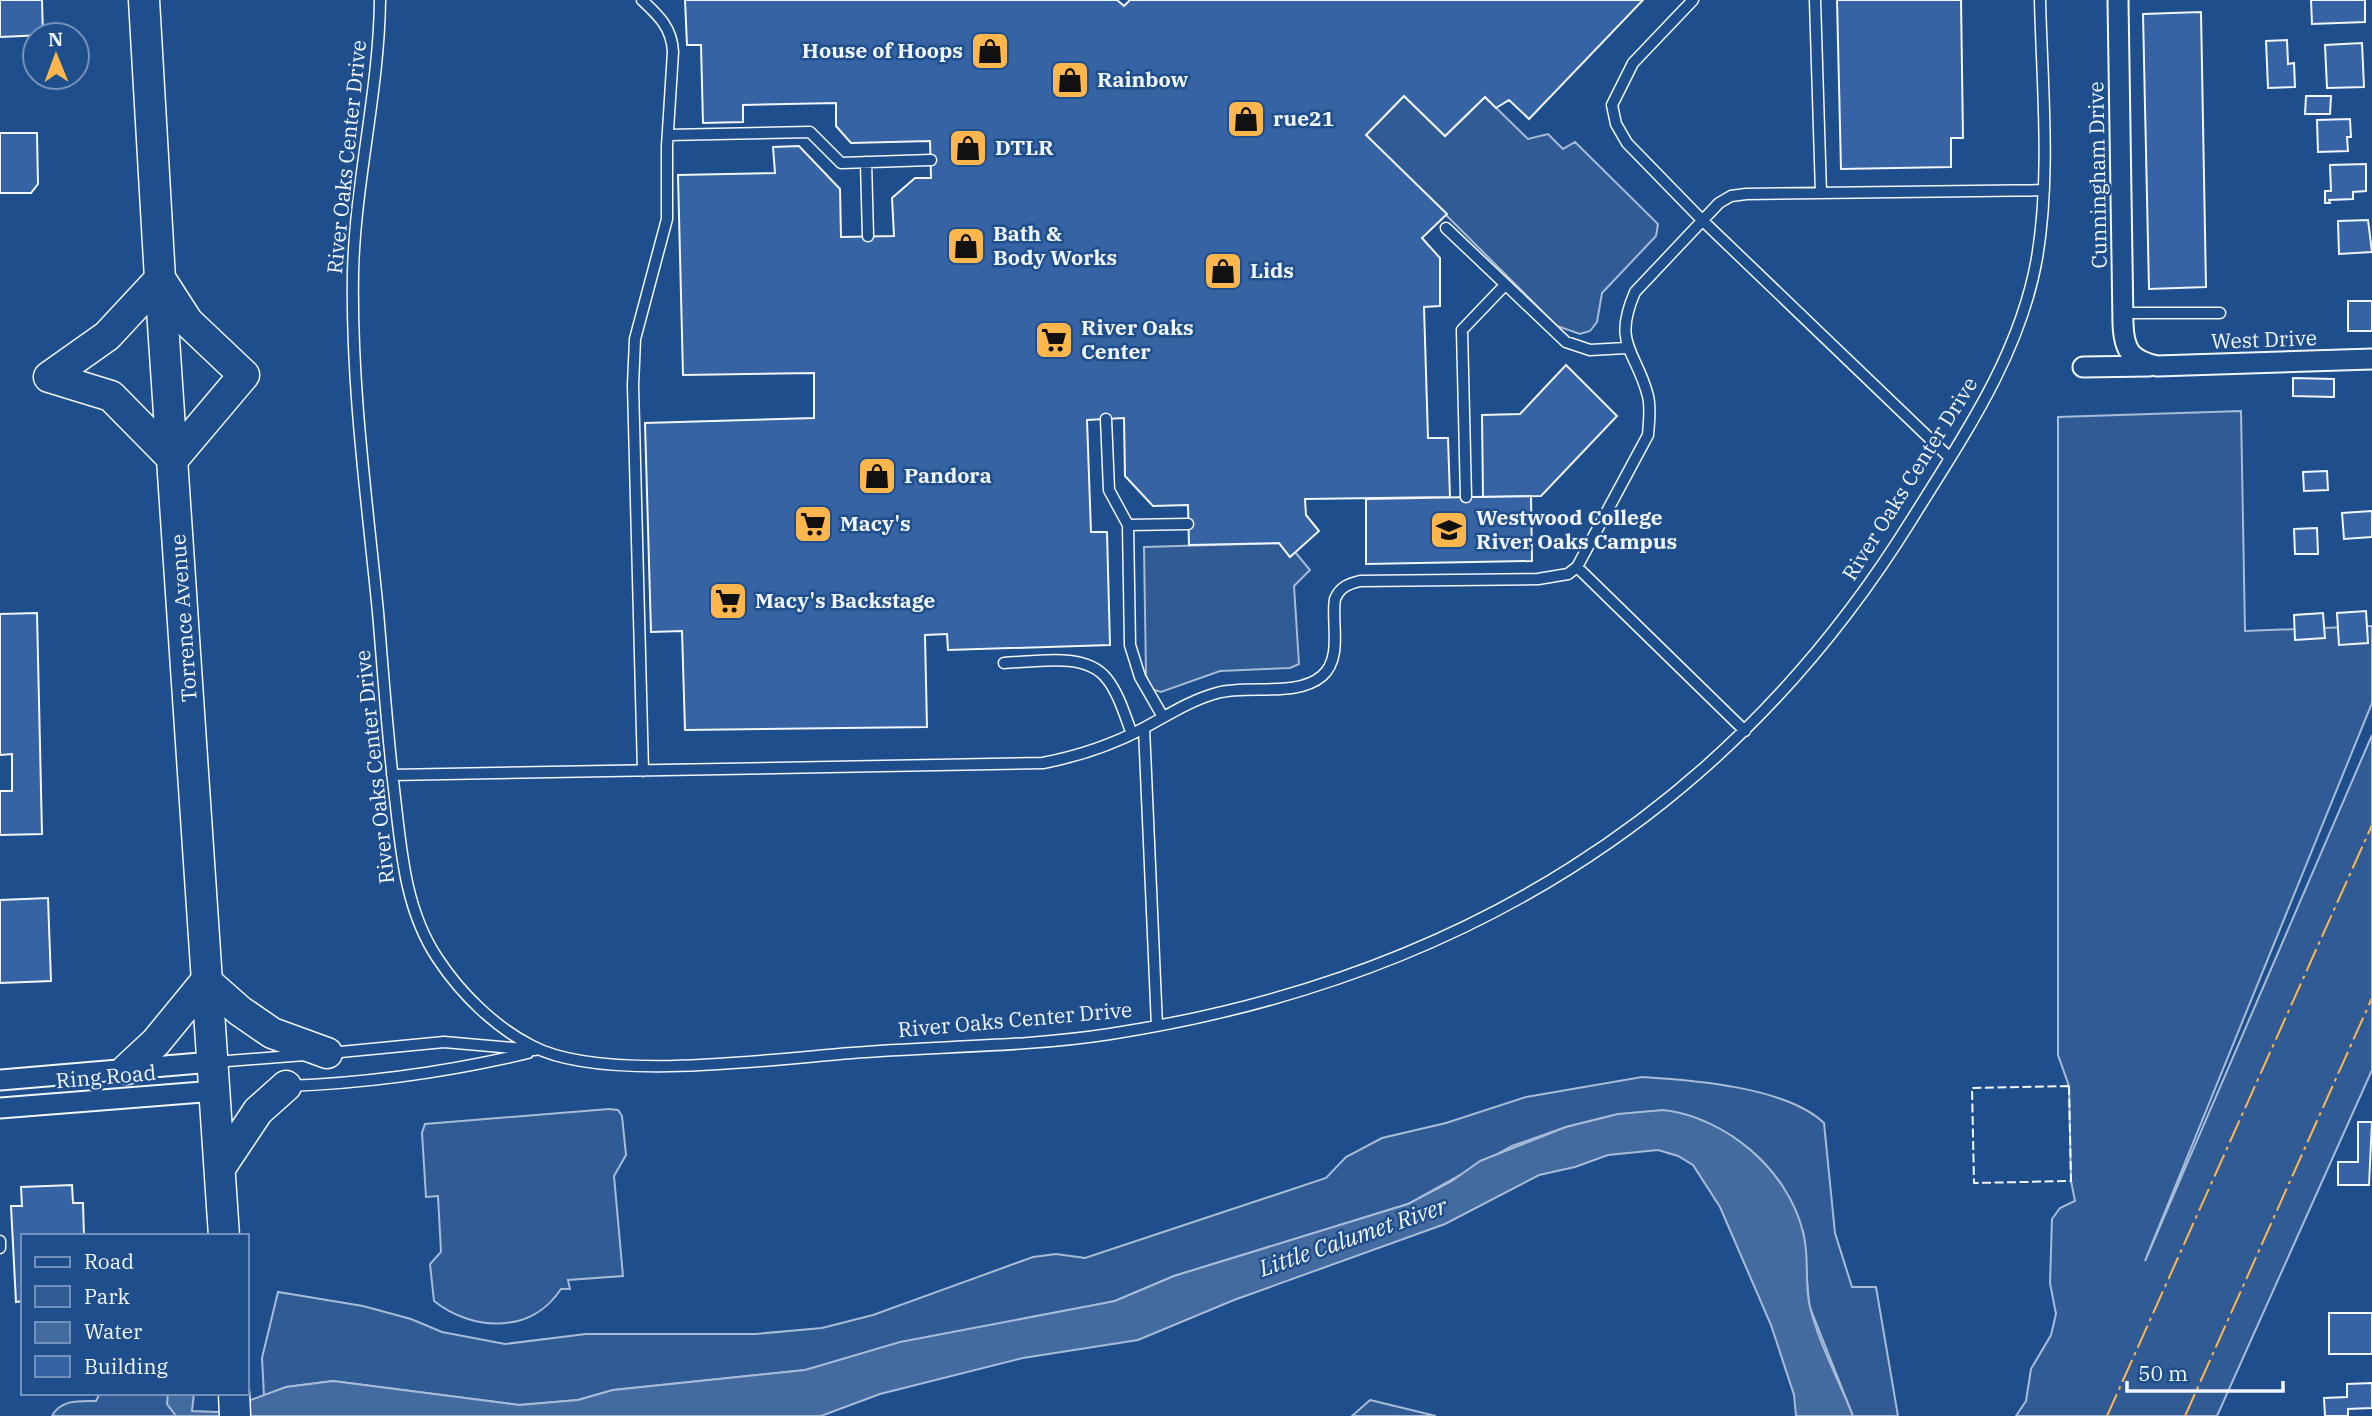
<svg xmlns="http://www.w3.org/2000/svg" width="2372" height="1416" font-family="'IBM Plex Serif',serif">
	<rect width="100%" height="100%" fill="#1f4e8c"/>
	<path fill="#305b95" stroke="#a8bbd7" stroke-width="2" d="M1404,96l41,40 40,-39 43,42 20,-5 15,15 12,-7 83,82 -2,12 -54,57 -5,29 -7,9 -10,3 -23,-8 -191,-191z
		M2241,411l4,220 127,-5v77l-227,558 227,-526v335l-155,346h-201l10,-15 5,-32 20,-34 5,-21 -6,-31 2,-64 8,-11 15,-7 -4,-20 -2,-95 -11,-31v-638z
		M1279,543l11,14 5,-5 15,18 -16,16 5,78 -9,4 -70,3 -59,21 -10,-3 -5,-14 -2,-128z
		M1642,1077c51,3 144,10 182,46l11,110 17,54h24l22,129h-45l-44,-111 -6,-74 -185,-117 -52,13 -54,19 -104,58 -234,72 -59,25 -310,69 -192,20 -35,10 -59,5 -186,-24 -47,6 -22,9 -2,-38 16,-66 85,14 48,13 31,13 63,12 81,-10h169l67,-6 51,-13 160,-58 23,-3 29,4 241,-80 20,-21 36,-19 64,-15 80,-26z
		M609,1109l9,1 4,6 4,39 -12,21 9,100 -55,4 2,9h-9c-30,46 -89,42 -127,12l-4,-37 11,-12 -3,-56 -12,1 -4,-64 3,-9z
		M100,1393h68v11l8,12h-124c9,-17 28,-15 44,-15z
		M1370,1400l66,16h-84z"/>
	<path fill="#446ba0" stroke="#a8bbd7" stroke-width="2" d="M1663,1110c63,7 125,60 140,122 7,25 1,51 7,75 9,37 29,73 43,109h-57l-2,-21 -23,-70 -51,-118 -27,-42 -15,-9 -20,-6 -50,5 -33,12 -36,8 -94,49 -211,76 -96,40 -115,18 -143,36 -59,22h-645l-9,-12 1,-11h26l-2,18 26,1 68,-25 47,-6 186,24 59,-5 35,-10 192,-20 95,-28 215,-41 59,-25 234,-72 44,-23 28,-20 86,-34 52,-13z"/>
	<path fill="#3563a3" stroke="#f2f6ff" stroke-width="2" d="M0,0h42l1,35 -43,2z
		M685,0h432l7,6 6,-6h513l-114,119 -20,-19 -13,8 -11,-11 -40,39 -41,-40 -38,39 81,79 -25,24 18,20v48l-16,1 4,131h20l2,59 -145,2 1,16 13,16 -29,26 -11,-14 -90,2 -1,-40 -35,1 -28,-30 -1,-58 -37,2 4,112h16l3,113 -162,5 -1,-16 -22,1 2,92 -242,3 -3,-99 -31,1 -6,-209 169,-5v-45l-131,2 -5,-200 97,-2 -2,-26 26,-1 41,43 1,48 53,-1 -2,-38 23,-20h16l-1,-37 -79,2 -15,-17v-23l-93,2v17l-40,1 -2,-78h-14z
		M1837,0h124l2,138h-12v29l-110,2z
		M2311,0h54v22l-53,2z
		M2201,12l5,275 -57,2 -6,-275z
		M2287,40l1,24 6,-1 1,24 -27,1 -2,-47z
		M2362,43l2,44 -37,1 -2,-43z
		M2306,96h25l-1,18h-25z
		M2350,119l1,18h-4l1,14 -30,1 -1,-32z
		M0,133h37l1,51 -7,9h-31z
		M2366,164v27l-13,1v7l-24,1 1,3h-5v-12h6l-1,-26z
		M2368,220l4,32 -33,2 -1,-33z
		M2348,301h24v30h-24z
		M1566,365l51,51 -76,80 -58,1 -1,-82 38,-1z
		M2293,378l41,1v18l-41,-1z
		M2327,471l1,19 -24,1 -1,-19z
		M1531,496l1,65 -166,3v-65z
		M2372,511v26l-28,2 -2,-26z
		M2317,528l1,26h-23l-1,-25z
		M2366,611l2,32 -29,2 -2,-32z
		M37,613l5,221 -42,1v-44h12v-37l-12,1v-141z
		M2323,613l2,25 -30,2 -1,-25z
		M48,898l3,83 -51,2v-83z
		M2358,1122h14l-3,63h-31v-23h20z
		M72,1185l1,18h10l1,33h-61v65l-7,1 -5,-96h11l-1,-19z
		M2329,1313h43v41h-43z
		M2372,1383v25l-24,1v7h-23l-1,-18 23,-1v-13z"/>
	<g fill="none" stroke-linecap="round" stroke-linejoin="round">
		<defs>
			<path id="lane" d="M380,0c-1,92 -25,182 -27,273 -2,113 14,227 25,339 5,59 9,118 16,177 7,58 10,120 44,170 23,35 57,68 94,87 70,37 239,13 320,7 86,-7 174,-6 258,-19 343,-53 618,-218 802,-515 51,-82 108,-164 125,-261 14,-84 5,-173 3,-258
				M642,0c17,16 30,28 31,52l-6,94v73l-32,120 -2,46 10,386
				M1693,0l-60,63 -21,42 4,19 11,19 75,77 248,238
				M1815,0l6,193
				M668,135l142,-3 31,31 90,-3
				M866,162l2,74
				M1446,228l120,114 24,8 36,-2
				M2123,313h97
				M1106,419l3,71 19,35 2,120 10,32 23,40
				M1466,497l-4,-167 43,-45
				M1128,525l60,-1
				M1577,567l168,164
				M1004,663c30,-1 82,-12 103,16 12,15 18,37 25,55
				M1144,728l13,298
				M392,775l651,-12c36,-7 69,-18 101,-35 24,-13 47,-28 73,-35 31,-9 79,5 105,-17 21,-18 9,-54 13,-77 5,-12 13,-15 25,-18l178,-2 30,-5 9,-7 71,-132c1,-13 3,-26 0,-39 -12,-46 -36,-51 -13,-104l84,-89 12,-7 15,-2 298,-4
				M330,1053l114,-11 91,8
				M215,1062l90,-7
				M287,1086c82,-3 161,-14 241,-33
				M0,1241v7"/>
			<path id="street" d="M2118,0l5,324c1,27 8,36 34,42l215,-7
				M2083,367l66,-1
				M0,1080l212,-18
				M0,1108l215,-17"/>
			<path id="primary" d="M144,0l16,279 64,957
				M161,280l27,42 56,53 -71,84
				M49,377l62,19 62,63
				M49,377l58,-41 53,-57
				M206,981l34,30 32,22 55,20
				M127,1069l29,-27 50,-61
				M220,1168l38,-57 28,-25
				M234,1393l1,23"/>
		</defs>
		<use href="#lane" stroke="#f2f6ff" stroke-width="13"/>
		<use href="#street" stroke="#f2f6ff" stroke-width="23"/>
		<use href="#primary" stroke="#f2f6ff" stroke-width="33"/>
		<use href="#lane" stroke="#1f4e8c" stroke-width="10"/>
		<use href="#street" stroke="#1f4e8c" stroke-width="19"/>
		<use href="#primary" stroke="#1f4e8c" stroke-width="30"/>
		<path stroke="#f2f6ff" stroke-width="2" stroke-dasharray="9 3.5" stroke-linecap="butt" d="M2069,1086l2,95 -97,2 -2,-95z"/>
		<path stroke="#ffb74d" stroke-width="2" stroke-dasharray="24 5 3.5 5" stroke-linecap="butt" d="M2107,1416l265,-591
			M2185,1416l187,-418"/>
	</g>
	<defs>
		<symbol id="shop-square" viewBox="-11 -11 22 22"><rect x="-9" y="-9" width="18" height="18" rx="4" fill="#ffb74d" stroke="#1f4e8c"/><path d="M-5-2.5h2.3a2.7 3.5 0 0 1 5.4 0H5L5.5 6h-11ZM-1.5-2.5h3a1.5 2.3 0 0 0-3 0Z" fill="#111"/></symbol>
		<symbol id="supermarket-square" viewBox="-11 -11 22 22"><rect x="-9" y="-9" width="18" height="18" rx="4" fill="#ffb74d" stroke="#1f4e8c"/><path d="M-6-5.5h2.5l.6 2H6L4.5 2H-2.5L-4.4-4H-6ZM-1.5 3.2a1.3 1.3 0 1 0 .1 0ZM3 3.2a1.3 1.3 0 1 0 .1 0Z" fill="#111"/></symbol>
		<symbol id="university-square" viewBox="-11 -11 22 22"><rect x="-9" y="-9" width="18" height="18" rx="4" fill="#ffb74d" stroke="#1f4e8c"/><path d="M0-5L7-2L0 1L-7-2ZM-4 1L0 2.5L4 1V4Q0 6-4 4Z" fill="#111"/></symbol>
	</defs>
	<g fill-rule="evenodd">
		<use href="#shop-square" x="968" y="29" width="44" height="44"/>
		<use href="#shop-square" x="1048" y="58" width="44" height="44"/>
		<use href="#shop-square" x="1224" y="97" width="44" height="44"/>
		<use href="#shop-square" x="946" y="126" width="44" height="44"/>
		<use href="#shop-square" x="944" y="224" width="44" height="44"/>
		<use href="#shop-square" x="1201" y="249" width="44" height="44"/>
		<use href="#supermarket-square" x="1032" y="318" width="44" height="44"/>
		<use href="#shop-square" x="855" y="454" width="44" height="44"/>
		<use href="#supermarket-square" x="791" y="502" width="44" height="44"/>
		<use href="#university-square" x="1427" y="508" width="44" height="44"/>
		<use href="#supermarket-square" x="706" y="579" width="44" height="44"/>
	</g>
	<g text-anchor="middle" stroke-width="5" stroke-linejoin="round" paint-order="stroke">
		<g font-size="21" font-weight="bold" fill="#f2f6ff" stroke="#1f4e8c" text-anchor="start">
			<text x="963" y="58" text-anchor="end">House of Hoops</text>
			<text x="1097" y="87">Rainbow</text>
			<text x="1273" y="126">rue21</text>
			<text x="995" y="155">DTLR</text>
			<text x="993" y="241">Bath &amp;<tspan x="993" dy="24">Body Works</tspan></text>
			<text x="1250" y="278">Lids</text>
			<text x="1081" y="335">River Oaks<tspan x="1081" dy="24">Center</tspan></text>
			<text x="904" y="483">Pandora</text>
			<text x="1476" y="525">Westwood College<tspan x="1476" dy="24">River Oaks Campus</tspan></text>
			<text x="840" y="531">Macy's</text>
			<text x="755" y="608">Macy's Backstage</text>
		</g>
		<g font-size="21" fill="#f2f6ff" stroke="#1f4e8c">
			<text transform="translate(347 157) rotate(-84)" y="7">River Oaks Center Drive</text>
			<text transform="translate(2098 175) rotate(-91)" y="7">Cunningham Drive</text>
			<text transform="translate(2264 340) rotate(-2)" y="7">West Drive</text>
			<text transform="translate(1910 479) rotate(-58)" y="7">River Oaks Center Drive</text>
			<text transform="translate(184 618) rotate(-94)" y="7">Torrence Avenue</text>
			<text transform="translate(375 767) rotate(-96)" y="7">River Oaks Center Drive</text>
			<text transform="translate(1015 1020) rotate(-5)" y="7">River Oaks Center Drive</text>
			<text transform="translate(106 1077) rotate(-5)" y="7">Ring Road</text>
		</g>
		<g font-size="23" font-style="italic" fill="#f2f6ff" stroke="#1f4e8c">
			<text transform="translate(1353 1237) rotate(-19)" y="8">Little Calumet River</text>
		</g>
	</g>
	<rect x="21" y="1234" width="228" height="161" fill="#1f4e8c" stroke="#7391ba" stroke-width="2"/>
	<rect x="35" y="1257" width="35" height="10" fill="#1f4e8c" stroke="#7391ba" stroke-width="2"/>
	<text x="84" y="1269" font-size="21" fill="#f2f6ff">Road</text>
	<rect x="35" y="1286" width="35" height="21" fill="#305b95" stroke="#7391ba" stroke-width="2"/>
	<text x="84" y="1304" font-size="21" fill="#f2f6ff">Park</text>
	<rect x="35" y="1322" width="35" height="21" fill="#446ba0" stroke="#7391ba" stroke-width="2"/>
	<text x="84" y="1339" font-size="21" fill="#f2f6ff">Water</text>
	<rect x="35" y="1356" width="35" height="21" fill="#3563a3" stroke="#7391ba" stroke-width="2"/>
	<text x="84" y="1374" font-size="21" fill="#f2f6ff">Building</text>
	<g transform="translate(56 56) rotate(359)"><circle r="33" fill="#1f4e8c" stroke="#7391ba" stroke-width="2"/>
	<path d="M0-5L12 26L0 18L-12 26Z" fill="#ffb74d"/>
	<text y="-10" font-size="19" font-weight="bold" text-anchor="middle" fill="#f2f6ff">N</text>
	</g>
	<path d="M2127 1381v10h156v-10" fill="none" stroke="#f2f6ff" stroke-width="3.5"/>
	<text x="2138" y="1381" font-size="21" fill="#f2f6ff" stroke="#1f4e8c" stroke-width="5" paint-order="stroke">50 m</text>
</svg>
